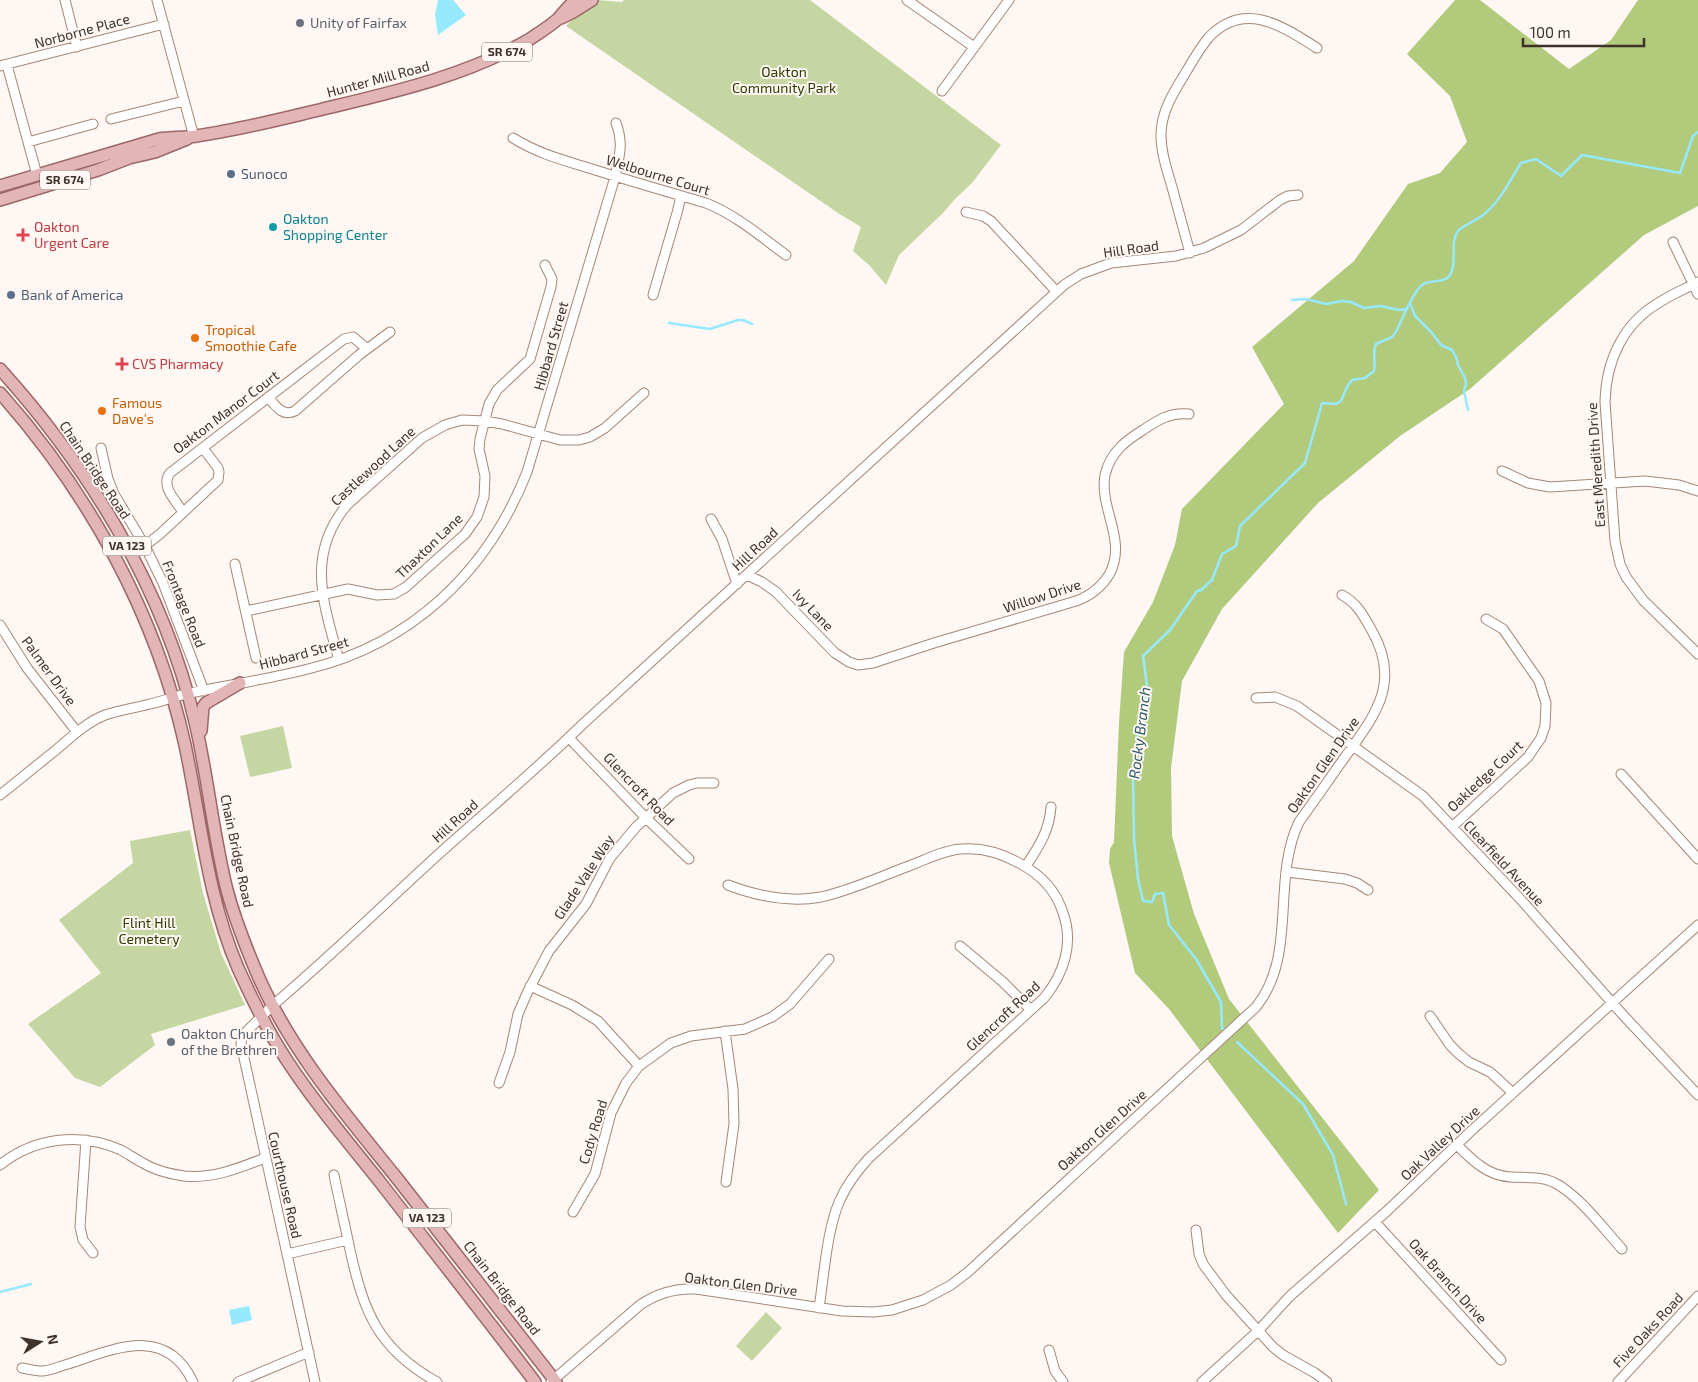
<svg xmlns="http://www.w3.org/2000/svg" width="1698" height="1382" font-family="'Exo 2',sans-serif">
	<rect width="100%" height="100%" fill="#fef7f3"/>
	<path fill="#c5d6a3" d="M597,0l25,2 2,-2h186l191,145 -29,38 -17,16 -12,14 -44,42 -13,30 -17,-20 -16,-14 8,-24 -23,-14 -272,-187 15,-16z
		M283,726l9,42 -42,9 -10,-41z
		M190,830l13,63 18,60 24,52 -94,29 4,11 -55,42 -25,-9 -47,-54 73,-51 -42,-53 74,-57 -3,-22z
		M766,1312l16,16 -30,33 -16,-15z"/>
	<path fill="#b2ca7c" d="M1455,0h25l89,69 42,-29 27,-40h60v206l-54,29 -174,154 -70,47 -82,67 -96,106 -40,72 -11,87 1,68 22,78 35,85 150,191 -41,43 -169,-224 -34,-36 -26,-110 1,-14 4,-7 5,-120 5,-70 29,-50 22,-57 7,-36 102,-105 -32,-57 102,-86 54,-77 32,-11 27,-31 -17,-46 -43,-42z"/>
	<path fill="#97e9fe" d="M438,0h15l13,15 -28,20 -3,-20z
		M249,1306l3,14 -20,5 -3,-15z"/>
	<g fill="none" stroke-linecap="round" stroke-linejoin="round">
		<path stroke="#97e9fe" stroke-width="2.5" d="M1292,300l14,-1 20,5 16,-3 9,1 13,6 16,-2 19,4 8,-1
			M1410,303l5,13 17,17 9,12 11,5 4,7 2,8 7,13 1,6 -2,7 4,19
			M669,323l41,6 28,-9h5l9,4
			M1231,1036l-9,-8 -1,-26 -25,-43 -27,-34 -6,-32 -8,1 -3,8 -9,-1 -5,-22 -4,-40 -1,-61 6,-55 9,-30 -5,-37 27,-26 27,-39 4,-1 11,-10 10,-26 14,-8 4,-20 65,-63 17,-60 14,1 5,-3 6,-14 5,-7 13,-2 9,-7c2,-10 -2,-18 2,-27l16,-7 4,-5c6,-12 16,-39 26,-47 8,-6 22,-1 28,-10 8,-13 -1,-32 8,-44 4,-5 19,-11 25,-16 17,-13 27,-35 38,-52l15,-4 25,17 21,-21 98,18 13,-37 5,-4
			M1237,1042l66,62 30,51 13,49
			M0,1292l31,-8"/>
		<defs>
			<path id="minor" d="M65,0l12,47
				M157,0l37,137
				M907,0l67,47
				M7,65l30,110
				M0,66l164,-42
				M942,91l67,-91
				M111,119l73,-18
				M513,138c26,16 50,22 79,31 38,12 76,23 114,34 30,12 54,33 80,52
				M28,142l65,-18
				M966,212l17,4 8,5 65,70
				M1673,242l25,52
				M1190,253c-6,-22 -12,-44 -18,-66 -5,-17 -11,-34 -11,-52 0,-24 13,-43 25,-63 7,-12 14,-24 23,-35 36,-37 73,-11 108,11
				M1698,282c-13,7 -26,12 -38,20 -37,21 -54,59 -55,100l10,139 5,23 6,13 17,23 55,54
				M653,295l24,-82 4,-17
				M268,397c8,9 14,20 27,14l64,-56 31,-23
				M101,448l7,31 6,15 31,52 18,37 41,108
				M1502,471l26,12 22,4 95,-6 34,4 19,6
				M183,512c-7,-11 -23,-26 -13,-39l174,-134 9,-2 14,12
				M711,519l11,20 15,45
				M132,556l28,-22 58,-54 1,-8 -1,-4 -15,-20
				M235,564l21,94
				M747,575l15,7 14,10 59,61 14,9 9,3 15,-2 61,-20 142,-42c14,-5 26,-14 34,-28 17,-34 -11,-64 -5,-98 5,-22 20,-34 38,-45 15,-10 27,-18 46,-16
				M246,611l102,-22 29,6 17,-1 12,-7 59,-53 12,-17 7,-20 1,-21 -6,-27 1,-10 9,-35 8,-14 33,-31 21,-72 1,-8 -7,-14
				M0,625l27,43 50,64
				M339,660c-15,-55 -34,-105 8,-155l75,-67 23,-13 17,-5 23,1 17,3 58,16h19l11,-3 15,-9 39,-35
				M1256,698l19,-1 22,9 126,90 100,106 100,113 75,80
				M569,738l77,80 43,41
				M1621,774l77,85
				M0,795c19,-15 37,-30 56,-45 15,-13 31,-28 49,-35 15,-5 30,-7 45,-11 13,-3 26,-8 40,-11 39,-8 79,-14 118,-24 104,-25 180,-98 219,-197l88,-295c4,-20 9,-33 1,-54
				M1452,827l76,-70 13,-19 4,-12 1,-23 -7,-22 -36,-52 -17,-10
				M1026,866c13,-20 23,-34 25,-59
				M1287,872l58,7 12,4 11,7
				M728,885c29,11 61,18 93,12 32,-7 63,-22 93,-33 15,-6 31,-14 47,-15 21,-2 40,4 58,14 21,11 37,27 44,50 11,30 1,61 -19,85l-175,160c-12,13 -22,26 -29,42 -13,28 -16,76 -21,108
				M960,946l43,36 28,28
				M530,986l42,19 26,16 41,45
				M1430,1016l20,29 9,9 10,8 21,10 23,21
				M725,1031l8,58 1,35 -8,58
				M499,1083l11,-31 8,-38 10,-23 21,-40 37,-47 24,-46 26,-31 37,-34 16,-8 8,-2h17
				M86,1140l-6,87 3,13 10,13
				M1457,1145c16,16 31,31 54,32 15,1 28,-1 42,5 24,11 51,47 69,67
				M0,1165c35,-28 81,-33 121,-15 7,4 13,8 20,12 13,8 28,12 43,14 29,3 55,-8 81,-18
				M334,1175c5,25 11,50 16,75 14,63 28,99 87,132
				M573,1212l22,-38 16,-61 15,-30 13,-17 32,-23 20,-7 54,-7 27,-12 18,-13 39,-45
				M1375,1222l126,138
				M1196,1230l3,24 4,10 23,31 47,52 10,8 32,18 12,9
				M287,1254l61,-14
				M1049,1350l6,21 8,11
				M22,1368c7,1 13,3 20,3 8,0 18,-5 26,-7 46,-15 98,-40 125,18
				M238,1382l71,-30
				M315,1382l-74,-338 1,-7 4,-5 27,-27c58,-49 112,-102 168,-153 48,-43 97,-84 143,-129l480,-438 17,-11 30,-11 65,-7 28,-8 37,-18 39,-30 8,-4 10,-1
				M551,1382l89,-77c17,-12 35,-17 56,-16l146,22 31,1 19,-2 31,-10 28,-15 17,-13 288,-265c42,-52 15,-127 43,-185 16,-22 31,-44 46,-65 31,-43 57,-75 26,-128 -8,-14 -14,-26 -29,-34
				M1202,1382l57,-52 31,-34 97,-85 83,-79 228,-207
				M1618,1382l80,-86"/>
			<path id="major" d="M561,18l12,-6 19,-12
				M0,186l159,-47c12,-2 25,-1 37,-3 43,-6 85,-17 127,-27 71,-17 143,-33 207,-70 9,-6 20,-13 28,-20 6,-7 11,-14 18,-19
				M0,200l98,-30 31,-12 26,-6 32,-13
				M0,369c90,100 164,220 195,353 13,55 18,112 32,168 8,30 20,60 32,88 33,74 87,137 137,199 53,68 107,137 160,205
				M0,393c89,100 156,221 185,352 16,75 22,151 53,223 14,31 29,62 48,91 28,43 62,83 94,123 52,67 104,133 155,200
				M201,731l2,-24 3,-4 34,-20"/>
		</defs>
		<use href="#minor" stroke="#a58776" stroke-width="11"/>
		<use href="#major" stroke="#9c6765" stroke-width="14"/>
		<use href="#minor" stroke="#fff" stroke-width="9"/>
		<use href="#major" stroke="#e2b5b6" stroke-width="11"/>
	</g>
	<g fill="#6b7280" stroke="#fef7f3" stroke-width="2">
		<circle cx="300" cy="23" r="5"/>
		<circle cx="171" cy="1042" r="5"/>
	</g>
	<g fill="#5c6f8a" stroke="#fef7f3" stroke-width="2">
		<circle cx="231" cy="174" r="5"/>
		<circle cx="11" cy="295" r="5"/>
	</g>
	<circle fill="#0f9aa8" stroke="#fef7f3" stroke-width="2" cx="273" cy="227" r="5"/>
	<g fill="#e0444e" stroke="#fef7f3" stroke-width="2">
		<path d="M20.5 227.5h5v5h5v5h-5v5h-5v-5h-5v-5h5z"/>
		<path d="M119.5 356.5h5v5h5v5h-5v5h-5v-5h-5v-5h5z"/>
	</g>
	<g fill="#e8710a" stroke="#fef7f3" stroke-width="2">
		<circle cx="195" cy="338" r="5"/>
		<circle cx="102" cy="411" r="5"/>
	</g>
	<g text-anchor="middle" stroke-width="4" stroke-linejoin="round" paint-order="stroke">
		<g fill="#fef7f3" stroke="#786d66" stroke-width="1">
			<rect x="482" y="42.5" width="50" height="19" rx="4"/>
			<rect x="40" y="170.5" width="50" height="19" rx="4"/>
			<rect x="103" y="536.5" width="48" height="19" rx="4"/>
			<rect x="403" y="1208.5" width="48" height="19" rx="4"/>
		</g>
		<g font-size="12" font-weight="bold" fill="#3e322a">
			<text x="507" y="56">SR 674</text>
			<text x="65" y="184">SR 674</text>
			<text x="127" y="550">VA 123</text>
			<text x="427" y="1222">VA 123</text>
		</g>
		<g font-size="14" fill="#5b616d" stroke="#fef7f3" text-anchor="start">
			<text x="310" y="28">Unity of Fairfax</text>
			<text x="181" y="1039">Oakton Church<tspan x="181" dy="16">of the Brethren</tspan></text>
		</g>
		<g font-size="14" fill="#3e322a" stroke="#fef7f3">
			<text transform="translate(82 31) rotate(-15)" y="5">Norborne Place</text>
			<text transform="translate(378 79) rotate(-15)" y="5">Hunter Mill Road</text>
			<text transform="translate(658 175) rotate(17)" y="5">Welbourne Court</text>
			<text transform="translate(1131 249) rotate(-8)" y="5">Hill Road</text>
			<text transform="translate(551 346) rotate(-74)" y="5">Hibbard Street</text>
			<text transform="translate(226 412) rotate(-37)" y="5">Oakton Manor Court</text>
			<text transform="translate(1596 465) rotate(-94)" y="5">East Meredith Drive</text>
			<text transform="translate(373 466) rotate(-43)" y="5">Castlewood Lane</text>
			<text transform="translate(95 470) rotate(56)" y="5">Chain Bridge Road</text>
			<text transform="translate(429 546) rotate(-44)" y="5">Thaxton Lane</text>
			<text transform="translate(755 549) rotate(-43)" y="5">Hill Road</text>
			<text transform="translate(1042 596) rotate(-18)" y="5">Willow Drive</text>
			<text transform="translate(184 604) rotate(68)" y="5">Frontage Road</text>
			<text transform="translate(813 610) rotate(46)" y="5">Ivy Lane</text>
			<text transform="translate(304 653) rotate(-15)" y="5">Hibbard Street</text>
			<text transform="translate(49 671) rotate(54)" y="5">Palmer Drive</text>
			<text transform="translate(1323 765) rotate(-55)" y="5">Oakton Glen Drive</text>
			<text transform="translate(1485 776) rotate(-43)" y="5">Oakledge Court</text>
			<text transform="translate(639 789) rotate(46)" y="5">Glencroft Road</text>
			<text transform="translate(455 821) rotate(-42)" y="5">Hill Road</text>
			<text transform="translate(237 851) rotate(78)" y="5">Chain Bridge Road</text>
			<text transform="translate(1504 863) rotate(47)" y="5">Clearfield Avenue</text>
			<text transform="translate(584 877) rotate(-57)" y="5">Glade Vale Way</text>
			<text transform="translate(1003 1016) rotate(-43)" y="5">Glencroft Road</text>
			<text transform="translate(1102 1130) rotate(-42)" y="5">Oakton Glen Drive</text>
			<text transform="translate(593 1132) rotate(-73)" y="5">Cody Road</text>
			<text transform="translate(1440 1143) rotate(-43)" y="5">Oak Valley Drive</text>
			<text transform="translate(285 1185) rotate(77)" y="5">Courthouse Road</text>
			<text transform="translate(1448 1281) rotate(48)" y="5">Oak Branch Drive</text>
			<text transform="translate(741 1284) rotate(7)" y="5">Oakton Glen Drive</text>
			<text transform="translate(502 1288) rotate(52)" y="5">Chain Bridge Road</text>
			<text transform="translate(1648 1330) rotate(-47)" y="5">Five Oaks Road</text>
		</g>
		<g font-size="14" fill="#2d3b00" stroke="#fef7f3">
			<text x="784" y="77">Oakton<tspan x="784" dy="16">Community Park</tspan></text>
			<text x="149" y="928">Flint Hill<tspan x="149" dy="16">Cemetery</tspan></text>
		</g>
		<g font-size="14" fill="#4e5e75" stroke="#fef7f3" text-anchor="start">
			<text x="241" y="179">Sunoco</text>
			<text x="21" y="300">Bank of America</text>
		</g>
		<g font-size="14" fill="#0d838f" stroke="#fef7f3" text-anchor="start">
			<text x="283" y="224">Oakton<tspan x="283" dy="16">Shopping Center</tspan></text>
		</g>
		<g font-size="14" fill="#be3a42" stroke="#fef7f3" text-anchor="start">
			<text x="34" y="232">Oakton<tspan x="34" dy="16">Urgent Care</tspan></text>
			<text x="132" y="369">CVS Pharmacy</text>
		</g>
		<g font-size="14" fill="#c56008" stroke="#fef7f3" text-anchor="start">
			<text x="205" y="335">Tropical<tspan x="205" dy="16">Smoothie Cafe</tspan></text>
			<text x="112" y="408">Famous<tspan x="112" dy="16">Dave's</tspan></text>
		</g>
		<g font-size="15" font-style="italic" fill="#2d5c68" stroke="#fef7f3">
			<text transform="translate(1140 733) rotate(-83)" y="5">Rocky Branch</text>
		</g>
	</g>
	<g transform="translate(40 1342) rotate(79)" stroke="#fef7f3" stroke-width="4" paint-order="stroke">
	<path d="M0-4L9 19L0 12L-9 19Z" fill="#3e322a"/>
	<text y="-8" font-size="14" font-weight="bold" text-anchor="middle" fill="#3e322a">N</text>
	</g>
	<path d="M1523 38v8h121v-8" fill="none" stroke="#3e322a" stroke-width="2.5"/>
	<text x="1530" y="38" font-size="15" fill="#3e322a" stroke="#fef7f3" stroke-width="4" paint-order="stroke">100 m</text>
</svg>
